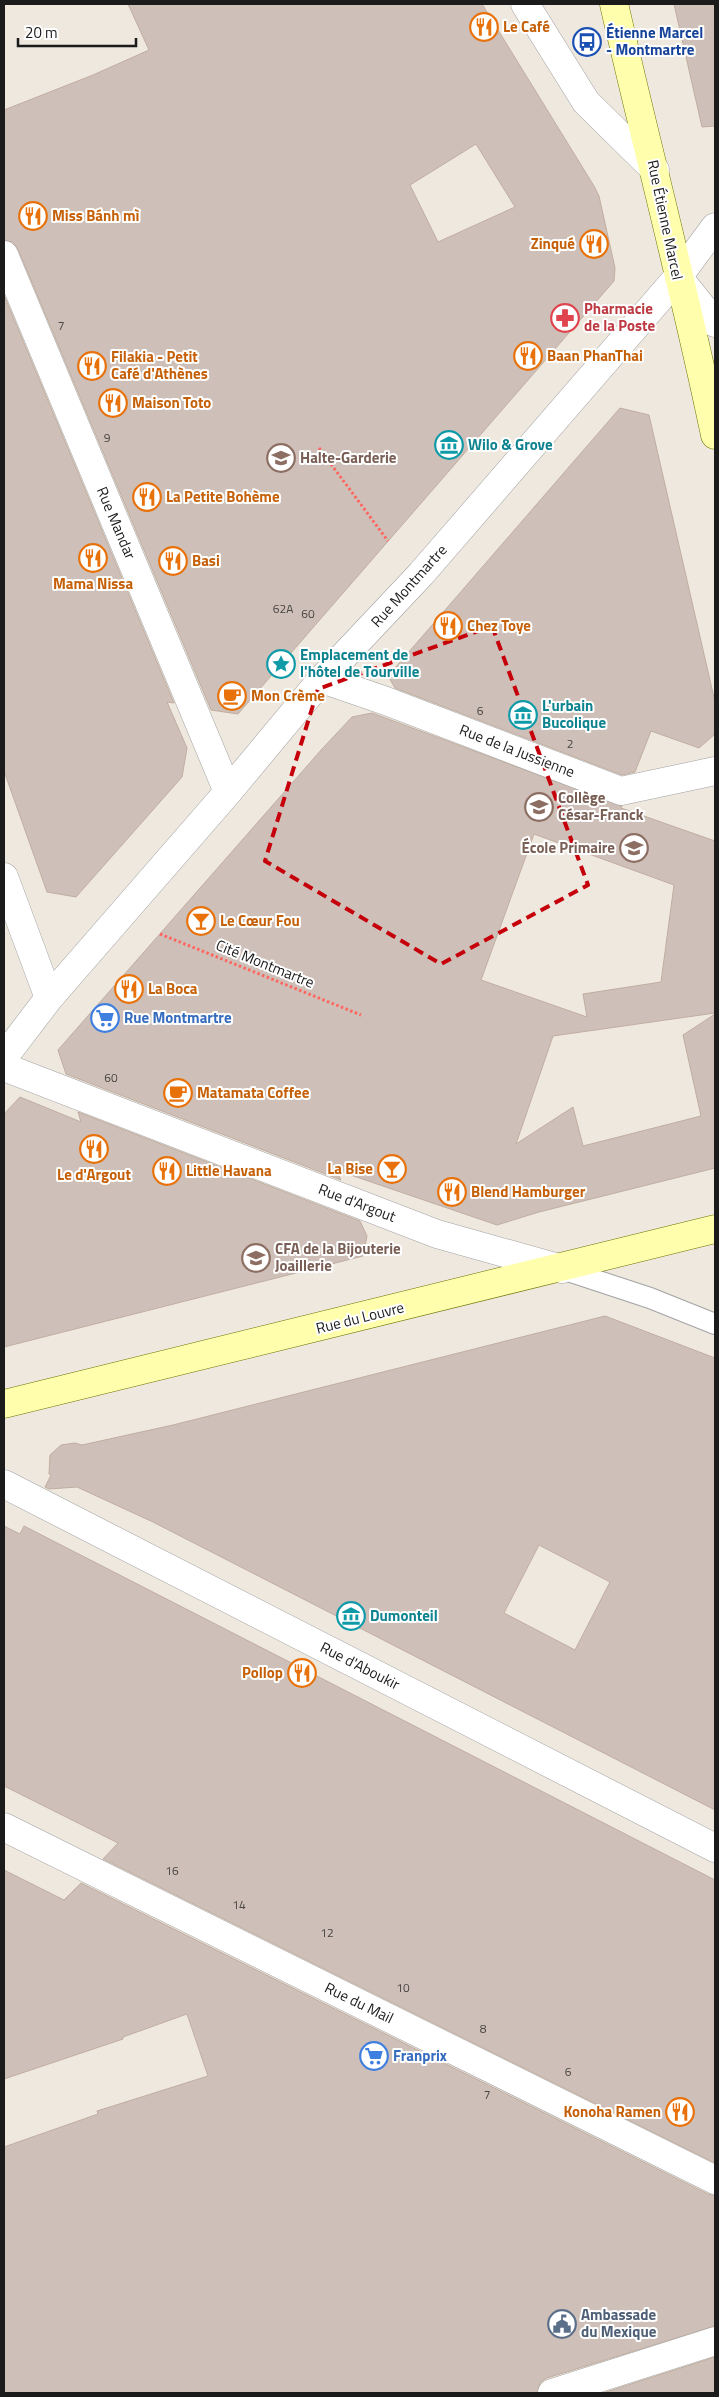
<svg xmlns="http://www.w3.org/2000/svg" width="719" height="2397" font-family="'Titillium Web',sans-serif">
	<rect width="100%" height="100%" fill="#eee8df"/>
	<path fill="#cec0b8" stroke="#c1ada0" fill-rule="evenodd" d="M128,4h354l112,182 5,10 16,72 -1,13 -376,433 -27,-4 -193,-461 -5,-7 -9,-2v-130l89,-35 56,-25zM476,144l39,63 -77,35 -28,-57z
		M674,4h41v122l-13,1z
		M4,295l170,408 -7,-1 20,46 -5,29 -106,120 -29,-5 -43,-121z
		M620,408l29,7 66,287v32l-16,14 -48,-17 -16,41 -13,3 -227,-87 -7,-12z
		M372,713l250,93 -1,2 94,33v172l-162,23 -37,108 57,-37 10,39 118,-30 -18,-81 32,-21v154l-176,44 -42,13 -161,-55 5,10 -275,-106 -8,-24 264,-301 30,-32zM534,834l140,51 -13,97 -78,12 4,23 -106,-37z
		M20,1097l61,25 -3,-10 282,109 7,15 -4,20 -359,91v-233z
		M605,1316l110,42v452l-562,-288 -76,-35 -28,2 -4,-2 6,-12 -2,-1 1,-19 11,-10 14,-2 7,2 91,-20zM539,1545l71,37 -35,68 -71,-37z
		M4,1526l16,8 4,-8 691,354v283l-612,-304 15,-16 -114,-57z
		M4,1870l60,30 17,-17 627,311 7,2v130l-168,52 -7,5 -3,10h-533v-246l94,-33 -1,-3 111,-35 -21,-62 -64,23v2l-119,40z
		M715,2357v36h-112z"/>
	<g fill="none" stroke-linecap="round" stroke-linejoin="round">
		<defs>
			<path id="lane" d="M562,1269l88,29 65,26"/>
			<path id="street" d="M525,4l61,98 69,68
				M4,255l224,537
				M678,277l37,46
				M322,679l64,22 235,90 94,-20
				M4,877l45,121
				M4,1057l45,-59 179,-206 94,-113 99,-105 257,-297 37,-50
				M4,1067l433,167 125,35
				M4,1484l711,364
				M4,1827l711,353
				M552,2393l163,-52"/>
			<path id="secondary" d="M614,4c33,144 71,287 101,431
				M4,1404l711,-175"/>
		</defs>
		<use href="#lane" stroke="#a2a2a2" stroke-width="22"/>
		<use href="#street" stroke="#a2a2a2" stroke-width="29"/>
		<use href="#secondary" stroke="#6e7400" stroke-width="29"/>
		<path stroke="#ff665f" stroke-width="3" stroke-dasharray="2.5 2.5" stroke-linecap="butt" d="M319,448l69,93
			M160,934l201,81"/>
		<use href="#lane" stroke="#fff" stroke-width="20"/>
		<use href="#street" stroke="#fff" stroke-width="28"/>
		<use href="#secondary" stroke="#fffeac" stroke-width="28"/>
	</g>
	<path fill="none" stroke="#c6000b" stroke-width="4" stroke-dasharray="10 6" stroke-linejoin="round" d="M492,626l96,259 -147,79 -176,-103 53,-172z"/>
	<defs>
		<symbol id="restaurant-ring" viewBox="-11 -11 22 22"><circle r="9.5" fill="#fff" stroke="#e8710a" stroke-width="1.5"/><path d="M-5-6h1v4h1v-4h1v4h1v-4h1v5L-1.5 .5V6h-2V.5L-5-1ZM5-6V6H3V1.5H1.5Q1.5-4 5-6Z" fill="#e8710a"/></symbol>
		<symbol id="bus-ring" viewBox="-11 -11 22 22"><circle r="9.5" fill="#fff" stroke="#1a4fb4" stroke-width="1.5"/><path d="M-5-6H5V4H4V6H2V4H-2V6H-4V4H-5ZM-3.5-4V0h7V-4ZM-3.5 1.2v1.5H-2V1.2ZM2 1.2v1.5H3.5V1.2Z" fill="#1a4fb4"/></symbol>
		<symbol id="pharmacy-ring" viewBox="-11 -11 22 22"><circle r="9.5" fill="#fff" stroke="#e0444e" stroke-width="1.5"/><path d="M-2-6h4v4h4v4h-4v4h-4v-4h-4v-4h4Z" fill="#e0444e"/></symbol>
		<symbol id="museum-ring" viewBox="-11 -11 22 22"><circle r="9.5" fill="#fff" stroke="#0f9aa8" stroke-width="1.5"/><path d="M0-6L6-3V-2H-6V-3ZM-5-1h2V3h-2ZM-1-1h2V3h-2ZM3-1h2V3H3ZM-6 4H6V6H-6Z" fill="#0f9aa8"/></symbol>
		<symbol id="school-ring" viewBox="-11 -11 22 22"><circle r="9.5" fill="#fff" stroke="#8d6e63" stroke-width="1.5"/><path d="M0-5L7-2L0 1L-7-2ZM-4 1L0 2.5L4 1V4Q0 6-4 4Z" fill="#8d6e63"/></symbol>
		<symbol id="sight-ring" viewBox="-11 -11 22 22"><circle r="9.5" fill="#fff" stroke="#0f9aa8" stroke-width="1.5"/><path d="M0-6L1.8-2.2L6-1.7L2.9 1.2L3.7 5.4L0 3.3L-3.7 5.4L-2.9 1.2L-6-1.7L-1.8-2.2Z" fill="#0f9aa8"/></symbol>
		<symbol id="cafe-ring" viewBox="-11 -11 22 22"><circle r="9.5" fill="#fff" stroke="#e8710a" stroke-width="1.5"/><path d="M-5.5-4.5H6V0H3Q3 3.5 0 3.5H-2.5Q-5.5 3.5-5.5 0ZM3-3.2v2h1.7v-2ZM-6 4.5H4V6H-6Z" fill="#e8710a"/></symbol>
		<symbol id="bar-ring" viewBox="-11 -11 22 22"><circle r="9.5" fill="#fff" stroke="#e8710a" stroke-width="1.5"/><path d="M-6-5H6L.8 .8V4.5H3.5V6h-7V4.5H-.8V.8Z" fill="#e8710a"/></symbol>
		<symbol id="supermarket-ring" viewBox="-11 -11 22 22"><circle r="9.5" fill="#fff" stroke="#3f7fe0" stroke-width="1.5"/><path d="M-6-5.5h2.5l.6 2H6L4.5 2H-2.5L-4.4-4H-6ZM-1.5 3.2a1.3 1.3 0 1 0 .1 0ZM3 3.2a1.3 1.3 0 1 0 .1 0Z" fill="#3f7fe0"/></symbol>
		<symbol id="university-ring" viewBox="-11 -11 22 22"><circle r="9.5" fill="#fff" stroke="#8d6e63" stroke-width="1.5"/><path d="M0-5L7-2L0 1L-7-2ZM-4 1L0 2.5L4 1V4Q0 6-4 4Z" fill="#8d6e63"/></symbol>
		<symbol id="civic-ring" viewBox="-11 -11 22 22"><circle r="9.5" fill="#fff" stroke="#5c6f8a" stroke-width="1.5"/><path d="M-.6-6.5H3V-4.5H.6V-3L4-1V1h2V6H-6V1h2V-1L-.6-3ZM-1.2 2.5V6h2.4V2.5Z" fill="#5c6f8a"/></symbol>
	</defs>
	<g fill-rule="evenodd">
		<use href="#restaurant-ring" x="468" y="11" width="32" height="32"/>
		<use href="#bus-ring" x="571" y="26" width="32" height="32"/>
		<use href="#restaurant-ring" x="17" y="200" width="32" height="32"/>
		<use href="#restaurant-ring" x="578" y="228" width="32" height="32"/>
		<use href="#pharmacy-ring" x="549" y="302" width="32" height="32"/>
		<use href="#restaurant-ring" x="512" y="340" width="32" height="32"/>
		<use href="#restaurant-ring" x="76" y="350" width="32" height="32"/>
		<use href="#restaurant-ring" x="97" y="387" width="32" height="32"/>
		<use href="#museum-ring" x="433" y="429" width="32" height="32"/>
		<use href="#school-ring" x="265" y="442" width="32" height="32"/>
		<use href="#restaurant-ring" x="131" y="481" width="32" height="32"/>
		<use href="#restaurant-ring" x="77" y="542" width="32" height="32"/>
		<use href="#restaurant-ring" x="157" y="545" width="32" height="32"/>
		<use href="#restaurant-ring" x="432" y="610" width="32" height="32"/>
		<use href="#sight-ring" x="265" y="648" width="32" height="32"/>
		<use href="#cafe-ring" x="216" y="680" width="32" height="32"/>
		<use href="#museum-ring" x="507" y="699" width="32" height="32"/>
		<use href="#school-ring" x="523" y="791" width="32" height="32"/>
		<use href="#school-ring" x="618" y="832" width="32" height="32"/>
		<use href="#bar-ring" x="185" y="905" width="32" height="32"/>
		<use href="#restaurant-ring" x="113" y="973" width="32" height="32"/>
		<use href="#supermarket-ring" x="89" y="1002" width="32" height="32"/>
		<use href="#cafe-ring" x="162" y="1077" width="32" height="32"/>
		<use href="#restaurant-ring" x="78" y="1133" width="32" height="32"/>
		<use href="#bar-ring" x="376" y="1153" width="32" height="32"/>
		<use href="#restaurant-ring" x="151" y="1155" width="32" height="32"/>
		<use href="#restaurant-ring" x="436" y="1176" width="32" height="32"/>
		<use href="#university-ring" x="240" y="1242" width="32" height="32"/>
		<use href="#museum-ring" x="335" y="1600" width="32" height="32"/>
		<use href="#restaurant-ring" x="286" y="1657" width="32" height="32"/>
		<use href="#supermarket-ring" x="358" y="2040" width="32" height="32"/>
		<use href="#restaurant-ring" x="664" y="2096" width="32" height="32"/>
		<use href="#civic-ring" x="546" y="2308" width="32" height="32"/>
	</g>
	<g text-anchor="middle" stroke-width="4" stroke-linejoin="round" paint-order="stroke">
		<g font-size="12" fill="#484442">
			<text x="61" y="330">7</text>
			<text x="107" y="442">9</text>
			<text x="283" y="613">62A</text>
			<text x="308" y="618">60</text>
			<text x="480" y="715">6</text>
			<text x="570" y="748">2</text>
			<text x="111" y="1082">60</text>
			<text x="172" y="1875">16</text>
			<text x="239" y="1909">14</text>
			<text x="327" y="1937">12</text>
			<text x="403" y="1992">10</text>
			<text x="483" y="2033">8</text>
			<text x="568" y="2076">6</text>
			<text x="487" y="2099">7</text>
		</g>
		<g font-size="15" font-weight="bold" fill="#c56008" stroke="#fff" text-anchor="start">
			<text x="503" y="32">Le Café</text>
			<text x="52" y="221">Miss Bánh mì</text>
			<text x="575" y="249" text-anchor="end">Zinqué</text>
			<text x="547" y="361">Baan PhanThai</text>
			<text x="111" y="362">Filakia - Petit<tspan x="111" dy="17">Café d'Athènes</tspan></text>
			<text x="132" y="408">Maison Toto</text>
			<text x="166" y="502">La Petite Bohème</text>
			<text x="192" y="566">Basi</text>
			<text x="93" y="589" text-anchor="middle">Mama Nissa</text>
			<text x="467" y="631">Chez Toye</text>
			<text x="251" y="701">Mon Crème</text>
			<text x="220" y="926">Le Cœur Fou</text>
			<text x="148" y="994">La Boca</text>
			<text x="197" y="1098">Matamata Coffee</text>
			<text x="373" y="1174" text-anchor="end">La Bise</text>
			<text x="186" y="1176">Little Havana</text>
			<text x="94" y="1180" text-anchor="middle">Le d'Argout</text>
			<text x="471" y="1197">Blend Hamburger</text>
			<text x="283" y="1678" text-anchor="end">Pollop</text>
			<text x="661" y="2117" text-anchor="end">Konoha Ramen</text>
		</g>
		<g font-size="15" font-weight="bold" fill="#164399" stroke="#fff" text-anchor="start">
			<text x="606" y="38">Étienne Marcel<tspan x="606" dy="17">- Montmartre</tspan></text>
		</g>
		<g font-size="15" fill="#1b1b1b" stroke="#fff">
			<text transform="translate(665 220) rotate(78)" y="5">Rue Étienne Marcel</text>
			<text transform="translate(116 523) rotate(67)" y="5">Rue Mandar</text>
			<text transform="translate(409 586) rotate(-48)" y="5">Rue Montmartre</text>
			<text transform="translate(517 751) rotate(21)" y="5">Rue de la Jussienne</text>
			<text transform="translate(265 964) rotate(22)" y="5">Cité Montmartre</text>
			<text transform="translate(357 1203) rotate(21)" y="5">Rue d'Argout</text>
			<text transform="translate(360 1318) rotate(-14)" y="5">Rue du Louvre</text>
			<text transform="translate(360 1666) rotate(27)" y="5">Rue d'Aboukir</text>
			<text transform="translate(359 2003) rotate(26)" y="5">Rue du Mail</text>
		</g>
		<g font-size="15" font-weight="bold" fill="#be3a42" stroke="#fff" text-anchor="start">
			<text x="584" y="314">Pharmacie<tspan x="584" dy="17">de la Poste</tspan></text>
		</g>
		<g font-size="15" font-weight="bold" fill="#0d838f" stroke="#fff" text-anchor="start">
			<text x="468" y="450">Wilo &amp; Grove</text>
			<text x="300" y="660">Emplacement de<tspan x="300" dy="17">l'hôtel de Tourville</tspan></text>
			<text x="542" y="711">L'urbain<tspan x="542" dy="17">Bucolique</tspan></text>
			<text x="370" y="1621">Dumonteil</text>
		</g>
		<g font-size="15" font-weight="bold" fill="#785e54" stroke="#fff" text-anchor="start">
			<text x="300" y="463">Halte-Garderie</text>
			<text x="558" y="803">Collège<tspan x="558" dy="17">César-Franck</tspan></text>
			<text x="615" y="853" text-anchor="end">École Primaire</text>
			<text x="275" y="1254">CFA de la Bijouterie<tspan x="275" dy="17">Joaillerie</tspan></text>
		</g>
		<g font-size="15" font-weight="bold" fill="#366cbe" stroke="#fff" text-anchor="start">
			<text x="124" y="1023">Rue Montmartre</text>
			<text x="393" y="2061">Franprix</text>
		</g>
		<g font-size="15" font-weight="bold" fill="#4e5e75" stroke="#fff" text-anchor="start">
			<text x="581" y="2320">Ambassade<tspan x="581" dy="17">du Mexique</tspan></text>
		</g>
	</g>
	<rect width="719" height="2397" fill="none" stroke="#1b1b1b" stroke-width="10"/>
	<path d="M18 38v8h118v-8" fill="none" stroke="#1b1b1b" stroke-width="2.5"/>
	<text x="25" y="38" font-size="15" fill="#1b1b1b" stroke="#ffffff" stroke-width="4" paint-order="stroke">20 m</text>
</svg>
